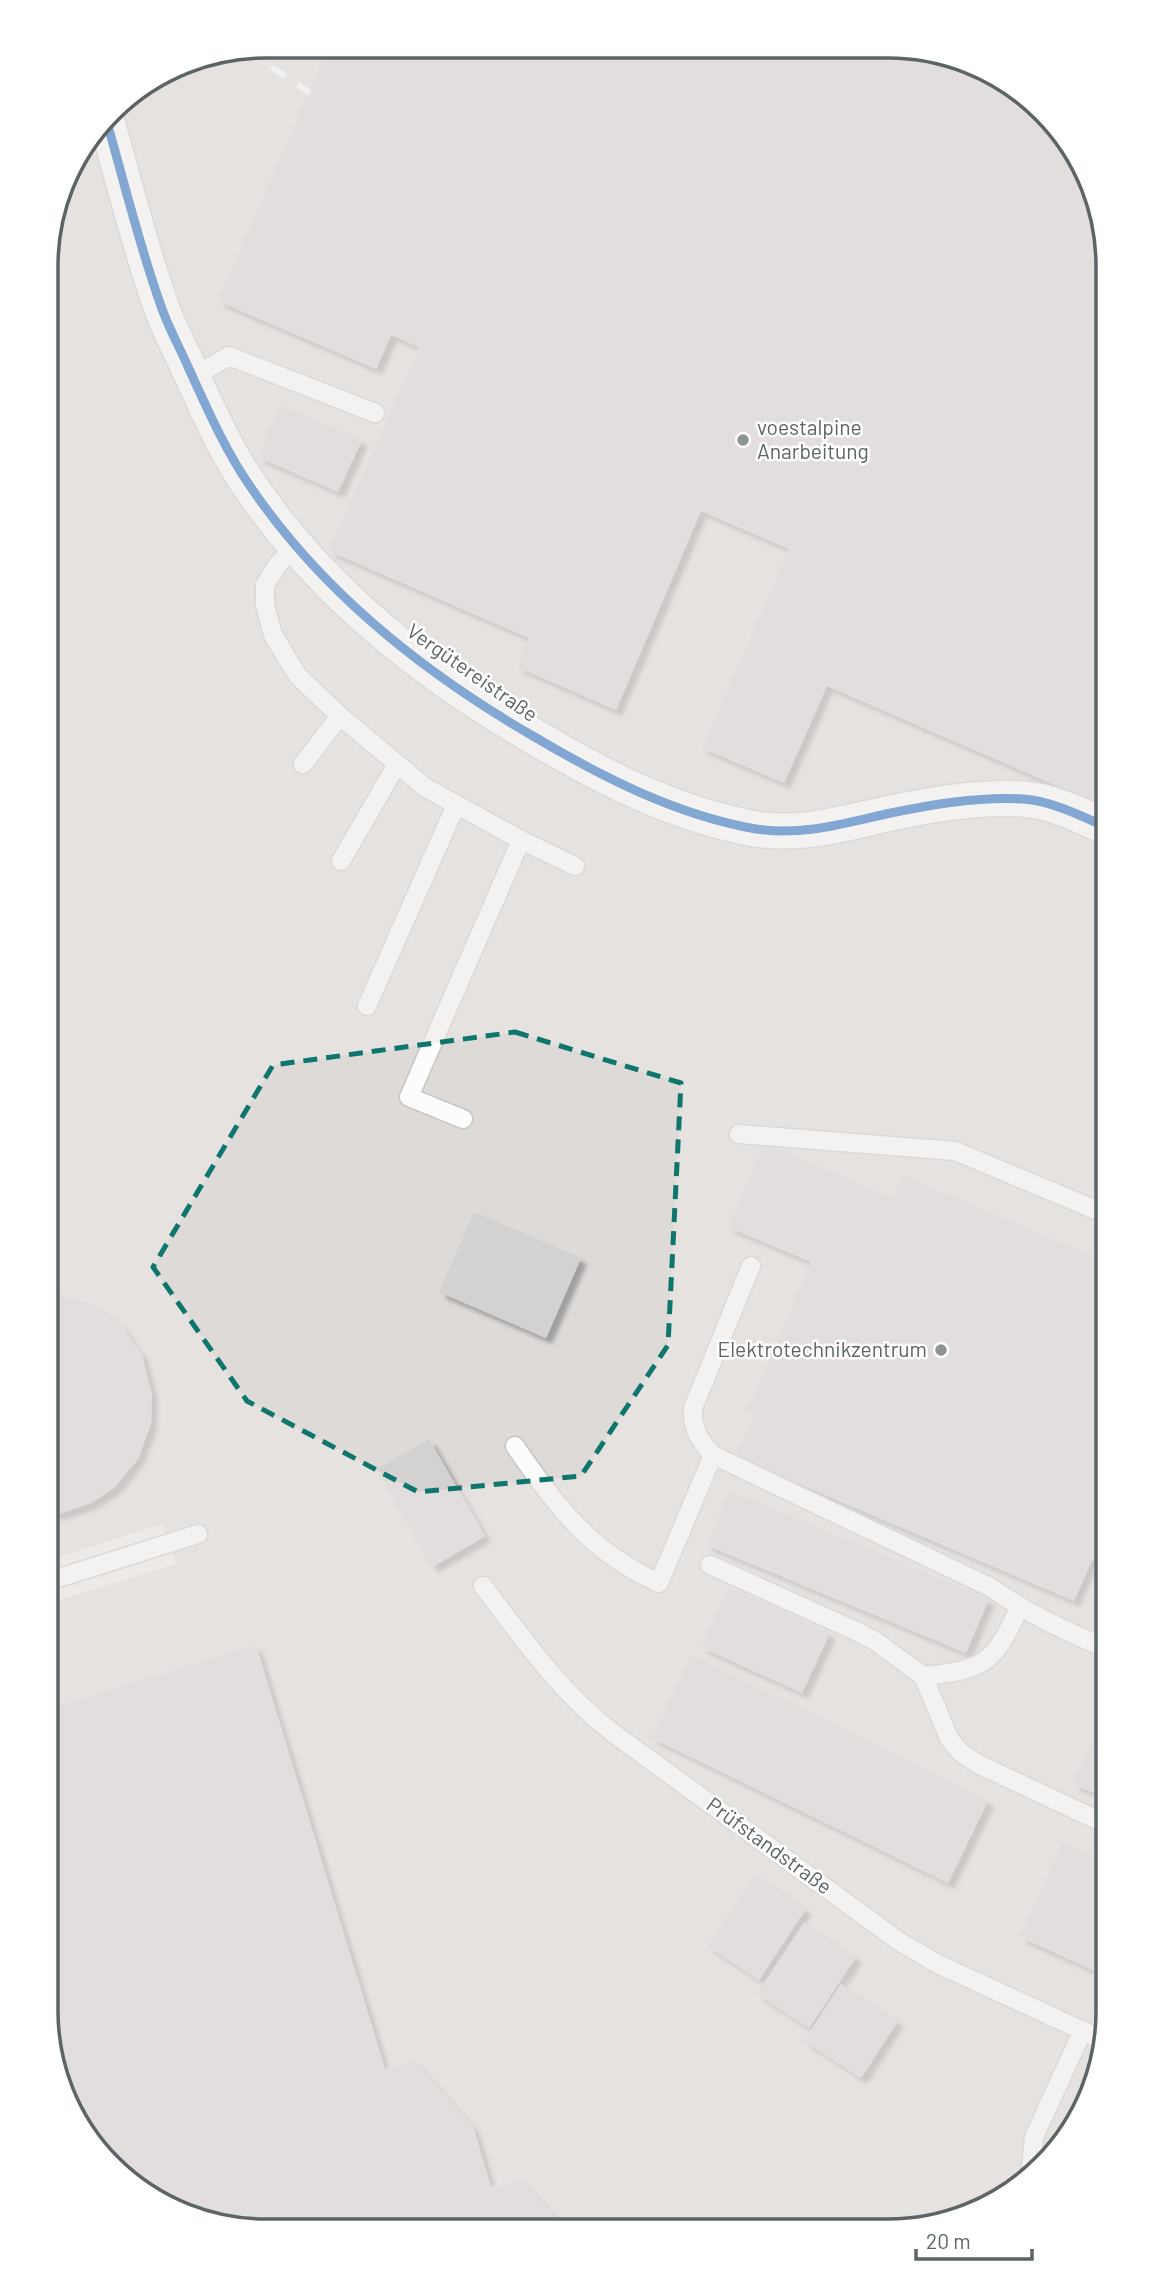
<svg xmlns="http://www.w3.org/2000/svg" width="1154" height="2277" font-family="Barlow,sans-serif">
	<defs>
		<filter id="shadow"><feDropShadow dx="6" dy="6" stdDeviation="2" flood-color="#0004"/></filter>
	</defs>
	<rect width="100%" height="100%" fill="#edeae8"/>
	<path fill="#dddad8" d="M265,46l666,4 102,50 64,95 11,70v1761l-16,69 -29,51 -52,48 -52,26 -70,11 -653,-1 -55,-15 -60,-38 -64,-95 -11,-70v-408l130,-40 -13,-40 -117,37 1,-1324 21,-69 52,-68 62,-38z"/>
	<path fill="#d4d1d1" filter="url(#shadow)" d="M329,46l602,4 102,50 64,95 11,70v543l-281,-122 -43,97 -82,-35 87,-199 -88,-38 -85,199 -99,-43 12,-29 -200,-87 90,-204 -28,-12 -15,34 -158,-68z
		M280,405l82,35 -24,52 -80,-35z
		M1108,1113v35l-12,-5z
		M764,1143l128,55 10,-23 206,88v304l-16,-7 -18,41 -338,-144 19,-44 -7,-4 63,-147 -83,-35z
		M474,1212l107,46 -35,80 -107,-46z
		M46,1292l43,10 32,23 21,30 10,39 -1,30 -13,35 -24,29 -23,15 -32,11h-13z
		M429,1439l56,97 -53,31 -55,-98z
		M730,1491l259,108 -23,54 -260,-108z
		M729,1587l101,46 -28,60 -101,-46z
		M256,1645l129,424 28,-9 60,66 18,61 31,-7 46,51 -332,-1 -55,-15 -60,-38 -64,-95 -11,-70v-303z
		M692,1655l296,146 -40,82 -296,-145z
		M1108,1704v95l-35,-15z
		M1062,1843l46,21v113l-88,-40z
		M755,1874l51,35 -47,71 -52,-34z
		M804,1923l52,34 -47,71 -52,-34z
		M841,1984l57,37 -37,57 -57,-37z"/>
	<g fill="none" stroke-linecap="round" stroke-linejoin="round">
		<defs>
			<path id="lane" d="M193,377l36,-21 146,57
				M296,546l-18,18 -13,21v20l8,30 25,41 42,40 86,72 95,52 54,26
				M303,764l37,-48
				M341,861l56,-97
				M367,1006l89,-201
				M463,1119l-54,-22 112,-257
				M739,1134l216,17 153,64
				M751,1266l-58,142c-1,21 6,32 20,47l277,132c38,27 75,44 118,62
				M515,1446c42,61 74,105 144,137l54,-128
				M710,1565l148,67 17,9 48,35c61,-6 71,-12 96,-68
				M46,1582l152,-48
				M483,1586c40,53 77,106 130,147l287,209 38,22 167,77
				M923,1676l26,62 11,14 18,12 130,61
				M1030,2177l4,-40 49,-107"/>
			<path id="street" d="M106,119c18,62 33,126 55,187 7,21 19,42 28,63 18,39 36,81 61,117 71,105 174,187 283,250 69,41 143,79 223,93 45,7 86,-5 130,-15 43,-9 93,-18 137,-15 29,2 59,17 85,29"/>
		</defs>
		<use href="#lane" stroke="#c6c7c6" stroke-width="21"/>
		<use href="#street" stroke="#c6c7c6" stroke-width="38"/>
		<use href="#lane" stroke="#fcfcfc" stroke-width="18"/>
		<use href="#street" stroke="#fcfcfc" stroke-width="35"/>
		<defs>
			<path id="rail" d="M245,49l64,43"/>
		</defs>
		<use href="#rail" stroke="#e2e2e2" stroke-width="8"/>
		<use href="#rail" stroke="#fff" stroke-width="5" stroke-dasharray="16" stroke-linecap="butt"/>
		<defs>
			<path id="cycleway" d="M106,119c18,62 33,126 55,187 7,21 19,42 28,63 18,39 36,81 61,117 71,105 174,187 283,250 69,41 143,79 223,93 45,7 86,-5 130,-15 43,-9 93,-18 137,-15 29,2 59,17 85,29"/>
		</defs>
		<use href="#cycleway" stroke="#fff" stroke-width="13"/>
		<use href="#cycleway" stroke="#0057b8" stroke-width="9"/>
	</g>
	<path d="M0 0H1154V2277H0ZM515,1032l166,51 -13,262 -87,131 -163,16 -171,-91 -94,-134 120,-202z" fill="#edeae8" fill-opacity=".55" fill-rule="evenodd"/>
	<path fill="none" stroke="#0f766e" stroke-width="5" stroke-dasharray="14 9" stroke-linejoin="round" d="M515,1032l166,51 -13,262 -87,131 -163,16 -171,-91 -94,-134 120,-202z"/>
	<g fill="#8f9394" stroke="#fff" stroke-width="2.5">
		<circle cx="743" cy="440" r="7"/>
		<circle cx="941" cy="1350" r="7"/>
	</g>
	<g text-anchor="middle" stroke-width="5" stroke-linejoin="round" paint-order="stroke">
		<g font-size="21" fill="#5d6466" stroke="#fff" text-anchor="start">
			<text x="757" y="435">voestalpine<tspan x="757" dy="24">Anarbeitung</tspan></text>
			<text x="927" y="1357" text-anchor="end">Elektrotechnikzentrum</text>
		</g>
		<g font-size="21" fill="#5d6466" stroke="#fff">
			<text transform="translate(472 673) rotate(35)" y="7">Vergütereistraße</text>
			<text transform="translate(769 1846) rotate(36)" y="7">Prüfstandstraße</text>
		</g>
	</g>
	<path d="M0 0H1154V2277H0ZM266 58H888A208 208 0 0 1 1096 266V2011A208 208 0 0 1 888 2219H266A208 208 0 0 1 58 2011V266A208 208 0 0 1 266 58Z" fill="#fff" fill-rule="evenodd"/>
	<path fill="none" stroke="#5d6466" stroke-width="3.5" d="M266 58H888A208 208 0 0 1 1096 266V2011A208 208 0 0 1 888 2219H266A208 208 0 0 1 58 2011V266A208 208 0 0 1 266 58Z"/>
	<path d="M916 2249v10h116v-10" fill="none" stroke="#5d6466" stroke-width="3.5"/>
	<text x="926" y="2249" font-size="21" fill="#5d6466" stroke="#ffffff" stroke-width="5" paint-order="stroke">20 m</text>
</svg>
